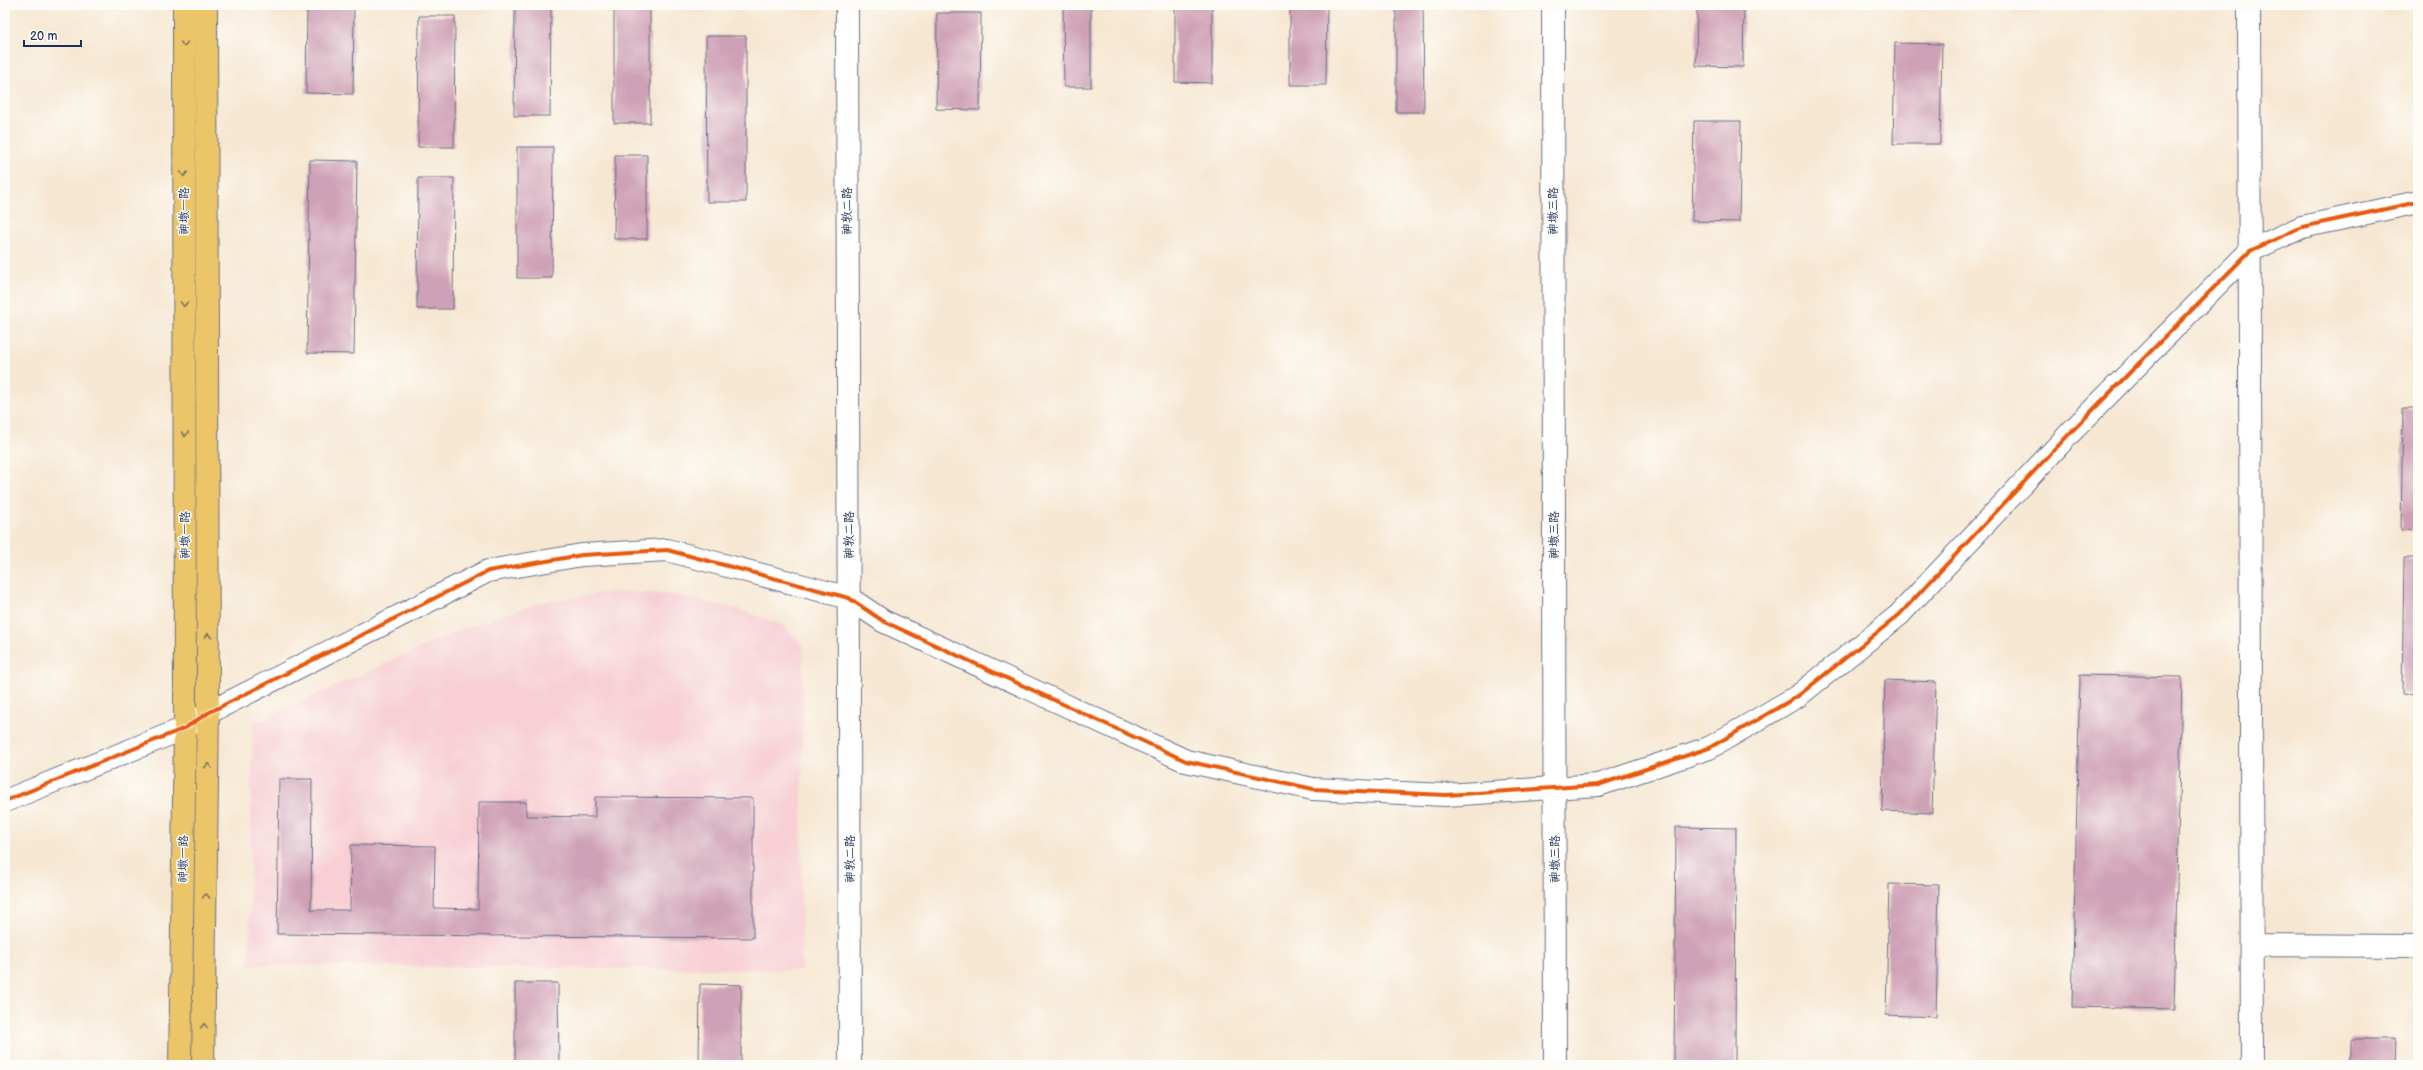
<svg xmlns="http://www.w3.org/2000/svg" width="2423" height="1070" font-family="'Balsamiq Sans','LXGW WenKai TC',sans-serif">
	<rect width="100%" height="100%" fill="#fdfcf7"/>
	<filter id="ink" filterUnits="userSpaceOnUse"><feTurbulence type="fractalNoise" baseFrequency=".025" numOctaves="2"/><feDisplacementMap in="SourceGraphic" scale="8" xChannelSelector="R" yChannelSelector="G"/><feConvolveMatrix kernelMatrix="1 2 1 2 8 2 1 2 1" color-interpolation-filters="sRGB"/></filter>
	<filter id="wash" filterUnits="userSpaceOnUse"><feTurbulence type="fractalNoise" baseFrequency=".012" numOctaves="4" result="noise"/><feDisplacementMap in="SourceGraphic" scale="16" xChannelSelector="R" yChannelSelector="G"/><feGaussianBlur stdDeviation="0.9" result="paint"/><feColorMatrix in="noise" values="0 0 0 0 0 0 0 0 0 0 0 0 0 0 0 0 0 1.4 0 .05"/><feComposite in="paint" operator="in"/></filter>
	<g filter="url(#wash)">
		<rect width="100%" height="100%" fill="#f6e7d2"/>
		<path fill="#f7cfd4" d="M611,592l59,2 65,14 48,17 20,20 -2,325 -552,-5 3,-241 198,-90 91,-32z"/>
		<g id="blocks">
			<path fill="#cfa1b6" d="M307,5h47l-1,89 -47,-1z
				M515,5h36l-1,111h-36z
				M614,5h36v118h-36z
				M1063,5h28v82h-27z
				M1175,5h37v78l-37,-1z
				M1290,5h37l-1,80h-36z
				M1396,5h27l1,107h-28z
				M1697,5h47l-1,62 -47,-1z
				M937,13h44l-1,97 -44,-1z
				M419,16h36l-1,131h-36z
				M706,36h40v166h-39z
				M1895,43l47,1 -2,100h-47z
				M1694,121h47l-2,101 -47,-1z
				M517,147h36l-1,131h-35z
				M615,155h32v84h-33z
				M310,160l47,1 -3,193 -47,-1z
				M418,178h36l-1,131h-36z
				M2403,408h15v123l-17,-1z
				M2404,558h14v137l-16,-1z
				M2080,675l102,2 -8,332 -102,-2z
				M1885,680l51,2 -4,131 -50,-2z
				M279,779h33l-1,131h39l1,-65 84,1 -1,62 44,1 1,-107h47v14l69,1v-20l158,1v140l-476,-4z
				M1676,827l60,1 -1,237h-61z
				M1889,884l50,1 -3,132 -50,-2z
				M515,983h43l1,82h-44z
				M700,984l41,1v80h-42z
				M2351,1039h44l-1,26h-43z"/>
		</g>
	</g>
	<g filter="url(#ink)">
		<use href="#blocks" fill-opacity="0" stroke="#686f87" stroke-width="1"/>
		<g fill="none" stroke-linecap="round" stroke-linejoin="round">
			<defs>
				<path id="minor" d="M847,5l3,1060
					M1553,5l2,1060
					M2249,5l3,1060
					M5,801l180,-73 23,-15 280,-142 94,-16 85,-5 182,48 34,23 303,140 127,28 133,6 152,-10 111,-37 89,-52 101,-81 173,-184 178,-180 52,-24 116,-25
					M2252,945l166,1"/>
				<path id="major" d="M180,1065l5,-337 -1,-723
					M203,1065l5,-352 -2,-708"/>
			</defs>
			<use href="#minor" stroke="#686f87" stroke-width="24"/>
			<use href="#major" stroke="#686f87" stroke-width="24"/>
			<use href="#minor" stroke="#fff" stroke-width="22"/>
			<use href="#major" stroke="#edc569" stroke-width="22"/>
			<defs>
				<path id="cycleway" d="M5,801l180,-73 23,-15 280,-142 94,-16 85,-5 182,48 34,23 303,140 127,28 133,6 152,-10 111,-37 89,-52 101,-81 173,-184 178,-180 52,-24 116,-25"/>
			</defs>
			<use href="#cycleway" stroke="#fdfcf7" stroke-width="6"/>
			<use href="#cycleway" stroke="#e8590c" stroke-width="4"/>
		</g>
		<defs><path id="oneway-chevron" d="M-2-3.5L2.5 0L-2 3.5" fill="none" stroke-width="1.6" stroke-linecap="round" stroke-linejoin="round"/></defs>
		<g stroke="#797263">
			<use href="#oneway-chevron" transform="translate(184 44) rotate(90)"/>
			<use href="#oneway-chevron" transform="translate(184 174) rotate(90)"/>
			<use href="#oneway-chevron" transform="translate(184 304) rotate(90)"/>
			<use href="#oneway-chevron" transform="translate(185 434) rotate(90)"/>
			<use href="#oneway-chevron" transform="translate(208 636) rotate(-90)"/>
			<use href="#oneway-chevron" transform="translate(208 766) rotate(-89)"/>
			<use href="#oneway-chevron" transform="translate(206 896) rotate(-89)"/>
			<use href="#oneway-chevron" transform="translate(204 1026) rotate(-89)"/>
		</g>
	</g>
	<g text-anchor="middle" stroke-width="3" stroke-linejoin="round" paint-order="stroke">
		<g font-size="12" fill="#1b2f5e" stroke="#fdfcf7">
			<text transform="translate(184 211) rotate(-90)" y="4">神墩一路</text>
			<text transform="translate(847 211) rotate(-90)" y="4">神敦二路</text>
			<text transform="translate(1553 211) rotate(-90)" y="4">神墩三路</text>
			<text transform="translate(185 535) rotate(-90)" y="4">神墩一路</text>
			<text transform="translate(849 535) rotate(-90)" y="4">神敦二路</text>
			<text transform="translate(1554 535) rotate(-90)" y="4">神墩三路</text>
			<text transform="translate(183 859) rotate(-89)" y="4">神墩一路</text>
			<text transform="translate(850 859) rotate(-90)" y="4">神敦二路</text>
			<text transform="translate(1555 859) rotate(-90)" y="4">神墩三路</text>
		</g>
	</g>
	<rect width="2423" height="1070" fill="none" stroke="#fdfcf7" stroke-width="20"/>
	<path d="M24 40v6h57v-6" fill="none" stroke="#1b2f5e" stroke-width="2"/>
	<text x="30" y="40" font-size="12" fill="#1b2f5e" stroke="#fdfcf7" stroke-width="3" paint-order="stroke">20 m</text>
</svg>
